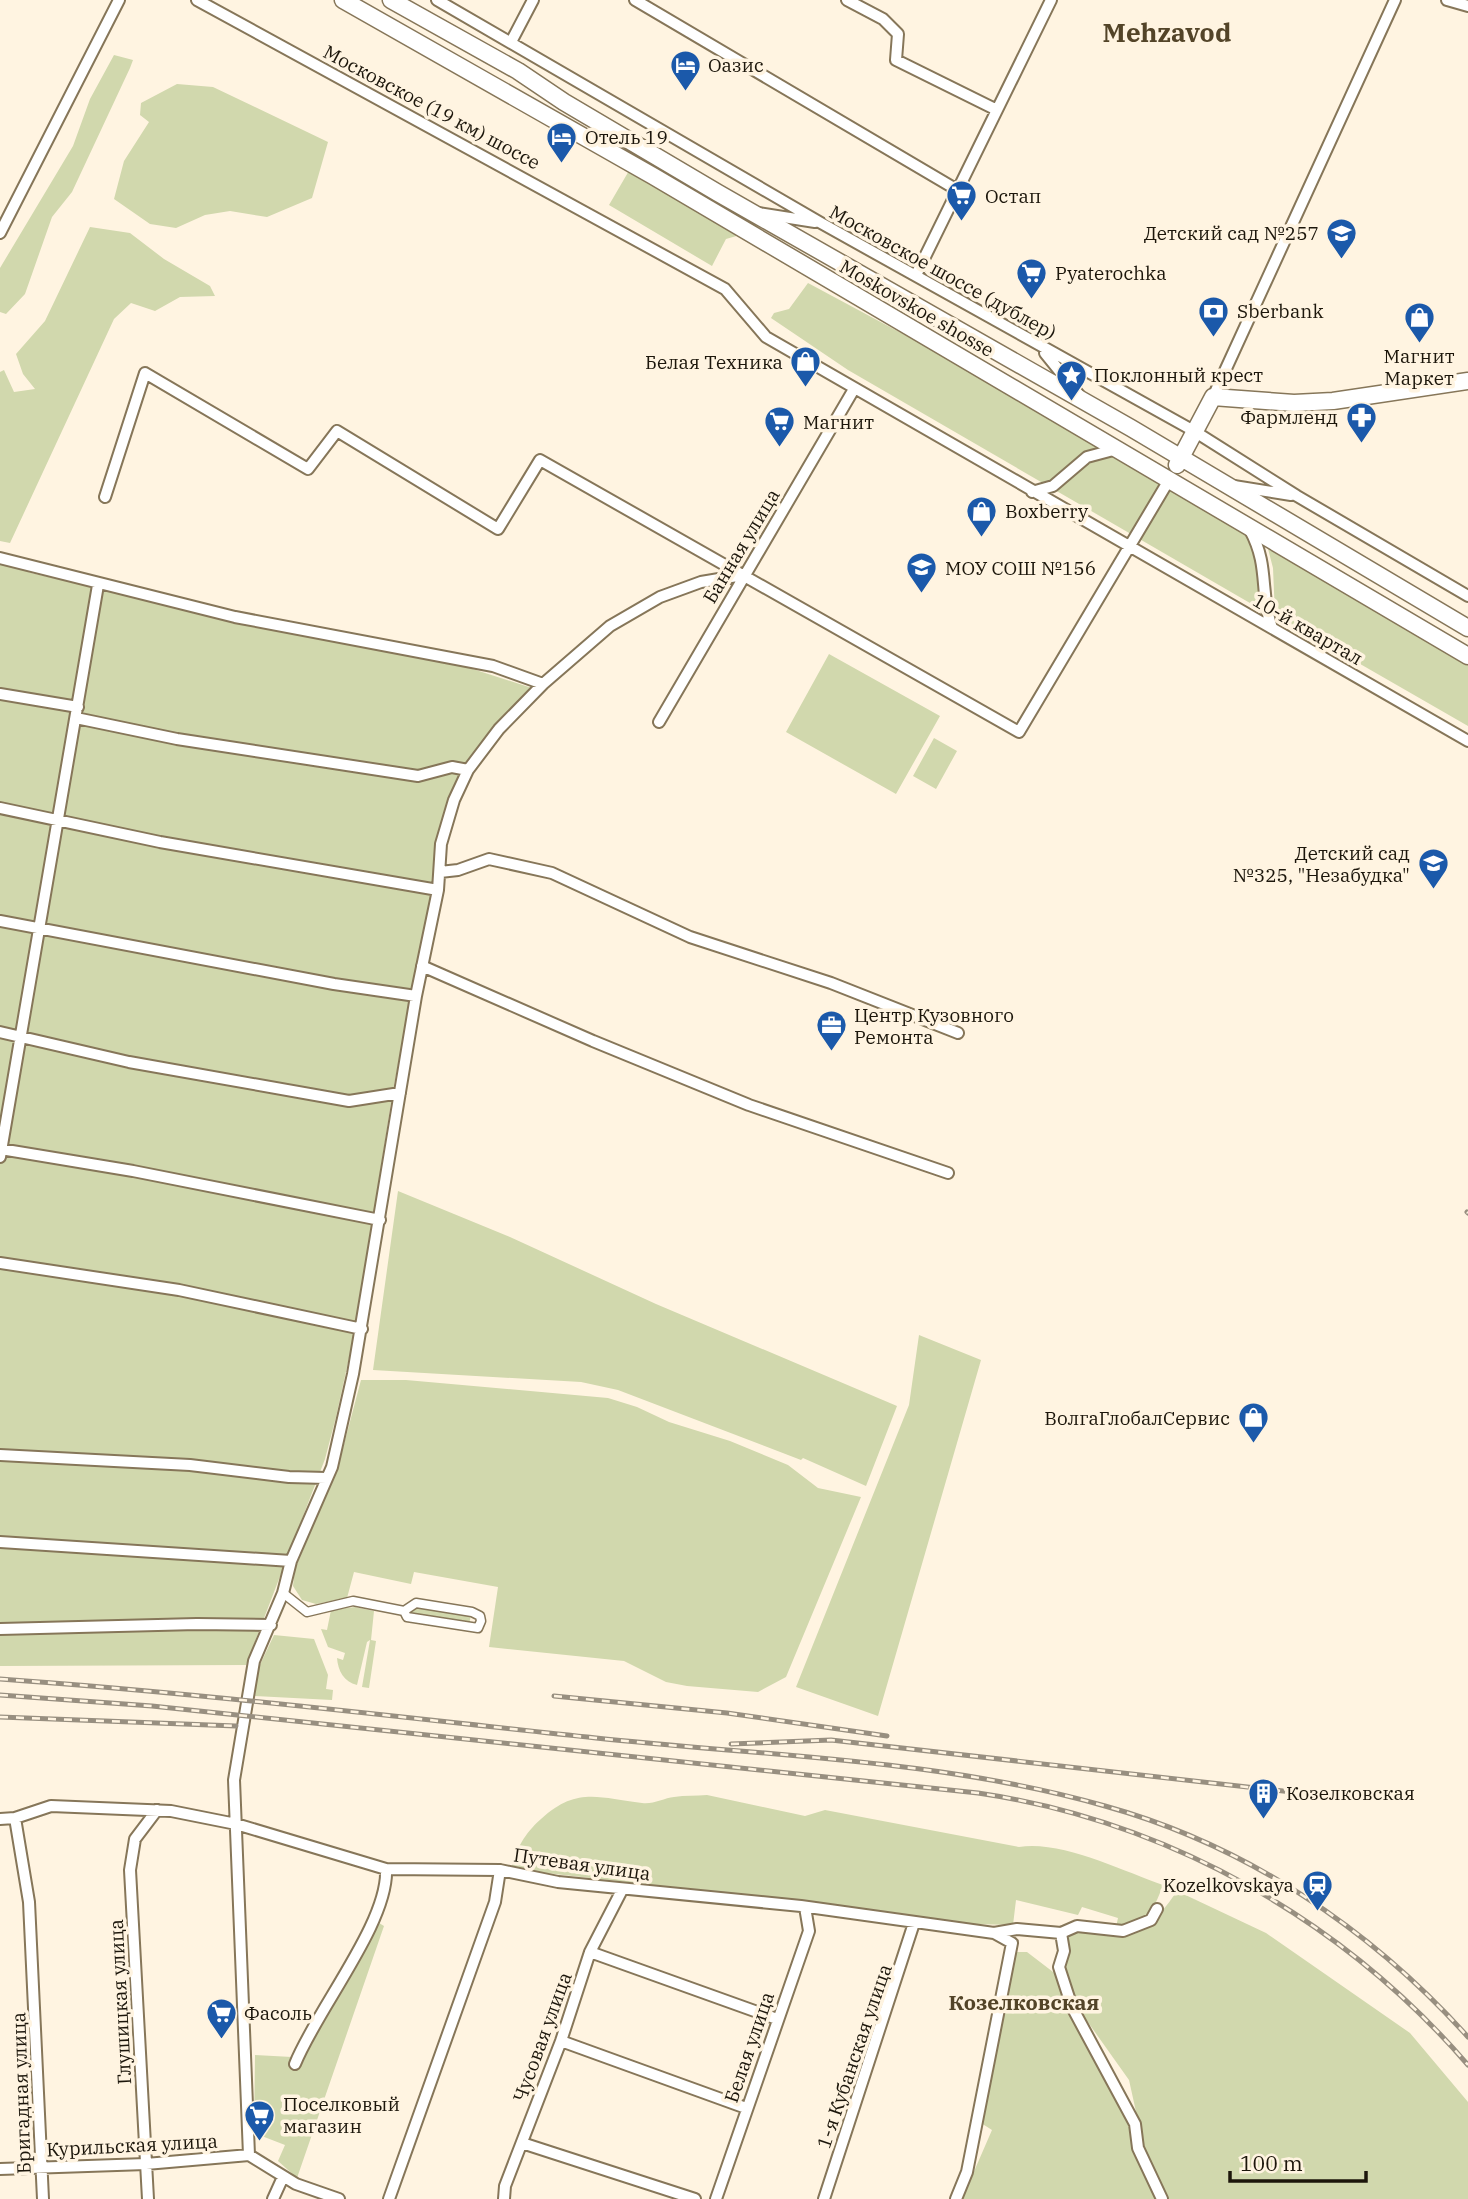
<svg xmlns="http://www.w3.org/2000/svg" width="1468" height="2199" font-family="'IBM Plex Serif',serif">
	<rect width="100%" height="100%" fill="#fff4e1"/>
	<path fill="#d1d8ad" d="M114,55l19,5 -3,8 -58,124 -20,25 -27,77 -19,20 -6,-2v-44l73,-122 17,-47z
		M177,84l36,3 115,55 -16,56 -45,19 -37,-6 -25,4 -29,13 -26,-4 -36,-25 10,-38 25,-39 -9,-7 1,-12z
		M630,169l110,66 -14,4 -14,27 -103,-61z
		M90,227l40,6 34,26 46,27 5,10 -35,1 -25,14 -24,-8 -17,16 -104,224 -10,-2v-169l4,-2 10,22 21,-3 -12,-15 -7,-20 29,-33z
		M808,283l309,166 125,75 11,20 9,66 -414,-240 -77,-52 3,-5 15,-4z
		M1265,537l203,118v71l-193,-111 -2,-47z
		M0,560l31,13 249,56 146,25 109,35 -39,37 -50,96 -53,268 -37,236 -20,91 -11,42 -79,206 -246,1z
		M829,654l111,62 -44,78 -110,-62z
		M934,738l23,13 -21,38 -23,-13z
		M398,1191l112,46 146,67 241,102 -31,80 -63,-28 -2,2 -183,-70 -37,-8 -208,-12z
		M919,1335l62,25 -103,356 -82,-29 113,-282z
		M361,1380h45l202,18 29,9 32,15 61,19 58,24 30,23 43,9 -75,180 -28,15 -71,-6 -21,-4 -42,-21 -135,-14 9,-60 -84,-15 -3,12 -57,-12 -7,26 -31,6 -14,-4 -9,-14 2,-17 44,-106z
		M355,1607l19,4 -3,29 5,1 -7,47 -7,-1 8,-47 -3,2 -10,43c-13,-3 -19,-14 -20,-27l6,2 2,-7 -17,-6 -7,-18 6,1 4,-20z
		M418,1607l53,8 -2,10 -59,-12 -1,-3z
		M274,1635l40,4 14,36 -2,14 7,1 -1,10 -77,-4 3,-27z
		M707,1795l98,21 20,-6 194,37c42,-7 104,24 144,38 -11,30 -15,34 -47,42l2,-9 -36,-11 -4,8 -62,-15 -3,25 -40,-1 -82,-12 -380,-43c6,-21 13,-35 30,-50 36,-33 58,-21 101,-16 10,2 22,-5 32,-6 11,-2 22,-1 33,-2z
		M1177,1891l89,42 144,100 58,69v97h-302l-22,-51 -15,-68 -54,-76 -11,-37 4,-31c11,-6 19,-5 32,-4 42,3 53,-6 77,-41z
		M379,1923l5,3 -87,252 -19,-17 7,-16 -31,-12 1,-78 37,2 38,-53z
		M1013,1952h14l30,23 10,36 66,118v20l24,50h-195l30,-69 -11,-7z"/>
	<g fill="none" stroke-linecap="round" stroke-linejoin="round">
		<defs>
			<path id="pedestrian" d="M283,1593l24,19 46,-11 51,10 3,6 71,11 3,-7 -1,-5 -8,-4 -56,-9 -12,8"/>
			<path id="minor" d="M197,0l528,289 41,48 702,404
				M437,0l384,223 373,208 103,65 171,100
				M635,0l324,191
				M847,0l36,19 15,15 -2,26 101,50
				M1447,0l21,6
				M511,42l22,-42
				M758,213l57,9
				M0,233l119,-233
				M916,275l135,-275
				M1045,353l34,42
				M1213,397l182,-397
				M1234,486l57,9
				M1032,492l21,-6 34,-29 30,-8
				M105,497l40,-124 163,96 29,-38 161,98 42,-69 479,272 150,-252
				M1250,530c20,37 9,62 22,98
				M0,558l235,59 258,49 50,18
				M0,694l78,13
				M76,718l101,21 241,37 34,-9 16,3
				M659,722l195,-333
				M0,808l160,34 278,48
				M440,872l18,-2 31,-11 63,14 138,64 141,46 127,50
				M0,921l334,63 82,12
				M422,966l171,75 156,64 199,68
				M0,1032l129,30 220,39 51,-8
				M0,1149l133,22 247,49
				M0,1157l98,-572
				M0,1263l179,27 183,39
				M0,1455l190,10 99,12 37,1
				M0,1542l291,19
				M0,1629l197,-5 74,1
				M15,1818l14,84 14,297
				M0,1819l15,-1 36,-12 120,5 65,13 150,45 114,1 58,12 243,24 193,27 23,-4 44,4 16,-7 46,5 28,-11 6,-11
				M1061,1933l3,18 -5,16 13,40 63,117 3,24 24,51
				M590,1952l187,67
				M561,2041l185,67
				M295,2064c22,-55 94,-142 91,-195
				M522,2143l173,56
				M249,2155l-15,-375 20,-119 29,-68 8,-32 41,-94 21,-93 63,-378 22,-106 3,-46 13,-44 14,-30 31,-41 44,-45 67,-58 50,-29 41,-15 42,-7
				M0,2169l146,-5 103,-9 47,29 43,15
				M148,2199l-18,-329 5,-31 22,-29
				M273,2199l10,-22
				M389,2199l106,-297 5,-32
				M504,2199l1,-13 56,-145 29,-89 32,-62
				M716,2199l93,-268 -4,-24
				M824,2199l90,-276
				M956,2199l11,-27 45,-229 -18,-10"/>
			<path id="primary" d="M343,0l310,176 815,480
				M391,0l127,71 46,31 154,91 413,235 337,200
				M1177,465l36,-68 81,6 39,-2 135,-20"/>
		</defs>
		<use href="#pedestrian" stroke="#867659" stroke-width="11"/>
		<use href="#minor" stroke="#867659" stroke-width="14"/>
		<use href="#primary" stroke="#867659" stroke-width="19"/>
		<use href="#pedestrian" stroke="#fff" stroke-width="8"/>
		<use href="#minor" stroke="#fff" stroke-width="10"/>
		<use href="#primary" stroke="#fff" stroke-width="16"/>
		<defs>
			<path id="rail" d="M1467,1212l1,1
				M0,1679c199,14 398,38 596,59 169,18 345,21 509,68 141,39 266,123 363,231
				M0,1695l152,11 826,87c190,28 365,127 490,272
				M554,1696l173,17 160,23
				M0,1717l236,9
				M731,1744l100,-4 478,54"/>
		</defs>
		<use href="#rail" stroke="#988f80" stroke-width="5"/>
		<use href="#rail" stroke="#fff4e1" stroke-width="2.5" stroke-dasharray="8" stroke-linecap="butt"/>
	</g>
	<defs>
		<symbol id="hotel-pin" viewBox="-11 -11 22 30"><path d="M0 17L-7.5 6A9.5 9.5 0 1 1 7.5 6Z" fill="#1b59aa" stroke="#fff4e1"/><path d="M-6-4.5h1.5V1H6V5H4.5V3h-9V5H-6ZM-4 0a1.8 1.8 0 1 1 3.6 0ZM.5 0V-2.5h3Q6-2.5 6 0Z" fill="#fff"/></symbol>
		<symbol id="supermarket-pin" viewBox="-11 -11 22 30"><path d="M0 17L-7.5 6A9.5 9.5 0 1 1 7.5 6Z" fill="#1b59aa" stroke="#fff4e1"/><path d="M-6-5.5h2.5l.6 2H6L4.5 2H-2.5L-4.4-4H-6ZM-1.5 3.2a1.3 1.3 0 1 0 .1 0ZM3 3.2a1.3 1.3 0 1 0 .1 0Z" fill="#fff"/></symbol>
		<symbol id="school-pin" viewBox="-11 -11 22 30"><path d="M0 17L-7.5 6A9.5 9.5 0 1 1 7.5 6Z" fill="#1b59aa" stroke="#fff4e1"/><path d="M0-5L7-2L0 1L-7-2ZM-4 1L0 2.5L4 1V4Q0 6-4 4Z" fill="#fff"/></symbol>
		<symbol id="bank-pin" viewBox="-11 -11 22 30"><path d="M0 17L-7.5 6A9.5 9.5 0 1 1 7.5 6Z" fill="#1b59aa" stroke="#fff4e1"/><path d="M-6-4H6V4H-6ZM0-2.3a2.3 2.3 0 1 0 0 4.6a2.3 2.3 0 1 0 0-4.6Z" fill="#fff"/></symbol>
		<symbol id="shop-pin" viewBox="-11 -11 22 30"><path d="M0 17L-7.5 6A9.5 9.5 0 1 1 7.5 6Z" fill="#1b59aa" stroke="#fff4e1"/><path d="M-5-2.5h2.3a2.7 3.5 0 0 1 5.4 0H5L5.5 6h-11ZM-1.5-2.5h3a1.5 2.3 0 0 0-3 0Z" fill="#fff"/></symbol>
		<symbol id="sight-pin" viewBox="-11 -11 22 30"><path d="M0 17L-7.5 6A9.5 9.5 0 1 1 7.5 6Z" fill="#1b59aa" stroke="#fff4e1"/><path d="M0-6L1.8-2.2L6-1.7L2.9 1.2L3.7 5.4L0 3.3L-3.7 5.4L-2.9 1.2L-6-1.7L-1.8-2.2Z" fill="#fff"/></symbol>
		<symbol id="pharmacy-pin" viewBox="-11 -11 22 30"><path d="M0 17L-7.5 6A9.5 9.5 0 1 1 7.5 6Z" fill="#1b59aa" stroke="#fff4e1"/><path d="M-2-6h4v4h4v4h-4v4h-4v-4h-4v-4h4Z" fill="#fff"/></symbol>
		<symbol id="office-pin" viewBox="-11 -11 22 30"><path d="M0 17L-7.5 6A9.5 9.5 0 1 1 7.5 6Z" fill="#1b59aa" stroke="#fff4e1"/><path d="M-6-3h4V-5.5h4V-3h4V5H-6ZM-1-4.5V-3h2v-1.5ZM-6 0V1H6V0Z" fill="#fff"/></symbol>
		<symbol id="building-pin" viewBox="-11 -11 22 30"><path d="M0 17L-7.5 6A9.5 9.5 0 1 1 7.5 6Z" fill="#1b59aa" stroke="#fff4e1"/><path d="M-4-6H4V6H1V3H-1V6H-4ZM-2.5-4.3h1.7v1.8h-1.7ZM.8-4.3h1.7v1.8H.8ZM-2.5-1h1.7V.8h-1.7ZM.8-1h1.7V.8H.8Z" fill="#fff"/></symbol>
		<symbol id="station-pin" viewBox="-11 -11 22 30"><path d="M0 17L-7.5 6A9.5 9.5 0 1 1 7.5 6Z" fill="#1b59aa" stroke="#fff4e1"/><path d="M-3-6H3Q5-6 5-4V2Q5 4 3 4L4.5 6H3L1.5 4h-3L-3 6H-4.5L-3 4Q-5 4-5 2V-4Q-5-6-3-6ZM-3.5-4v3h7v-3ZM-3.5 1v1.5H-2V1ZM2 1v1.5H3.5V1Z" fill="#fff"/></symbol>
	</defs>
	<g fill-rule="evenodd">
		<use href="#hotel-pin" x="668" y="48" width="35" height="47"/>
		<use href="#hotel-pin" x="544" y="120" width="35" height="47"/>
		<use href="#supermarket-pin" x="944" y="178" width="35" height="47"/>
		<use href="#school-pin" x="1324" y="216" width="35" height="47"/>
		<use href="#supermarket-pin" x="1014" y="256" width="35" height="47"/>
		<use href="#bank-pin" x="1196" y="294" width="35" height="47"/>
		<use href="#shop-pin" x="1402" y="300" width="35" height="47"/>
		<use href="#shop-pin" x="788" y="344" width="35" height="47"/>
		<use href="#sight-pin" x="1054" y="358" width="35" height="47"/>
		<use href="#pharmacy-pin" x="1344" y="400" width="35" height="47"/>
		<use href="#supermarket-pin" x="762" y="404" width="35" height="47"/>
		<use href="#shop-pin" x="964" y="494" width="35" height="47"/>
		<use href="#school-pin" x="904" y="550" width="35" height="47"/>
		<use href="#school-pin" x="1416" y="846" width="35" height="47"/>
		<use href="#office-pin" x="814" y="1008" width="35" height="47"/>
		<use href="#shop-pin" x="1236" y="1400" width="35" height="47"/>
		<use href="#building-pin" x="1246" y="1776" width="35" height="47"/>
		<use href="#station-pin" x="1300" y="1868" width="35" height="47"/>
		<use href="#supermarket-pin" x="204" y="1996" width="35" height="47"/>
		<use href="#supermarket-pin" x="242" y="2098" width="35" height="47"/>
	</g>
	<g text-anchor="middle" stroke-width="7" stroke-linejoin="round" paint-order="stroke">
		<g font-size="19" fill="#1c160b" stroke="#fff4e1" text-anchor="start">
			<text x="708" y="72">Оазис</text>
			<text x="585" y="144">Отель 19</text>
			<text x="985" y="203">Остап</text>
			<text x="1319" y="240" text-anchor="end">Детский сад №257</text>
			<text x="1055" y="280">Pyaterochka</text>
			<text x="1237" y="318">Sberbank</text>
			<text x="1419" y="363" text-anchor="middle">Магнит<tspan x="1419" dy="22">Маркет</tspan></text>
			<text x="783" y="369" text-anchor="end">Белая Техника</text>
			<text x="1094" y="382">Поклонный крест</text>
			<text x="1338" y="424" text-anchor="end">Фармленд</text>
			<text x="803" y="429">Магнит</text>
			<text x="1005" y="518">Boxberry</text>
			<text x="945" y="575">МОУ СОШ №156</text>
			<text x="1410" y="860" text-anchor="end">Детский сад<tspan x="1410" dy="22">№325, "Незабудка"</tspan></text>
			<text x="854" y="1022">Центр Кузовного<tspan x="854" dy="22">Ремонта</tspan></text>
			<text x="1230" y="1425" text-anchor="end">ВолгаГлобалСервис</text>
			<text x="1286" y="1800">Козелковская</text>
			<text x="1294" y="1892" text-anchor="end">Kozelkovskaya</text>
			<text x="244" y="2020">Фасоль</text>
			<text x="283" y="2111">Поселковый<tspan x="283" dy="22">магазин</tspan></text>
		</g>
		<g font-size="19" fill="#1c160b" stroke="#fff4e1">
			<text transform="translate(432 107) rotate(28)" y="7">Московское (19 км) шоссе</text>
			<text transform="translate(943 272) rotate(29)" y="7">Московское шоссе (дублер)</text>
			<text transform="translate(917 308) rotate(30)" y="7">Moskovskoe shosse</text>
			<text transform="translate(741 546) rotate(-59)" y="7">Банная улица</text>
			<text transform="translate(1308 629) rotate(30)" y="7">10-й квартал</text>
			<text transform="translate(582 1864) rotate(8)" y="7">Путевая улица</text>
			<text transform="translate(120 2002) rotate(-93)" y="7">Глушицкая улица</text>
			<text transform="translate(542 2037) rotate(-70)" y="7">Чусовая улица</text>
			<text transform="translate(749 2047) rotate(-71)" y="7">Белая улица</text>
			<text transform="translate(854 2056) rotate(-71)" y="7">1-я Кубанская улица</text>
			<text transform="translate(21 2093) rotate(-92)" y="7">Бригадная улица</text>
			<text transform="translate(132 2145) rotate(-3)" y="7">Курильская улица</text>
		</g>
		<g font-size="21" font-weight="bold" fill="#534428" stroke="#fff4e1">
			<text x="1024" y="2010">Козелковская</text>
		</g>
		<g font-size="26" font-weight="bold" fill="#534428" stroke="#fff4e1">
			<text x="1167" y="42">Mehzavod</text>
		</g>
	</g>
	<path d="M1230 2171v10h136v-10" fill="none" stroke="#1c160b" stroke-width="3.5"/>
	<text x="1240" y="2171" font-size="21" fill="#1c160b" stroke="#fff4e1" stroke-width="5" paint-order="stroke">100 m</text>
</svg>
